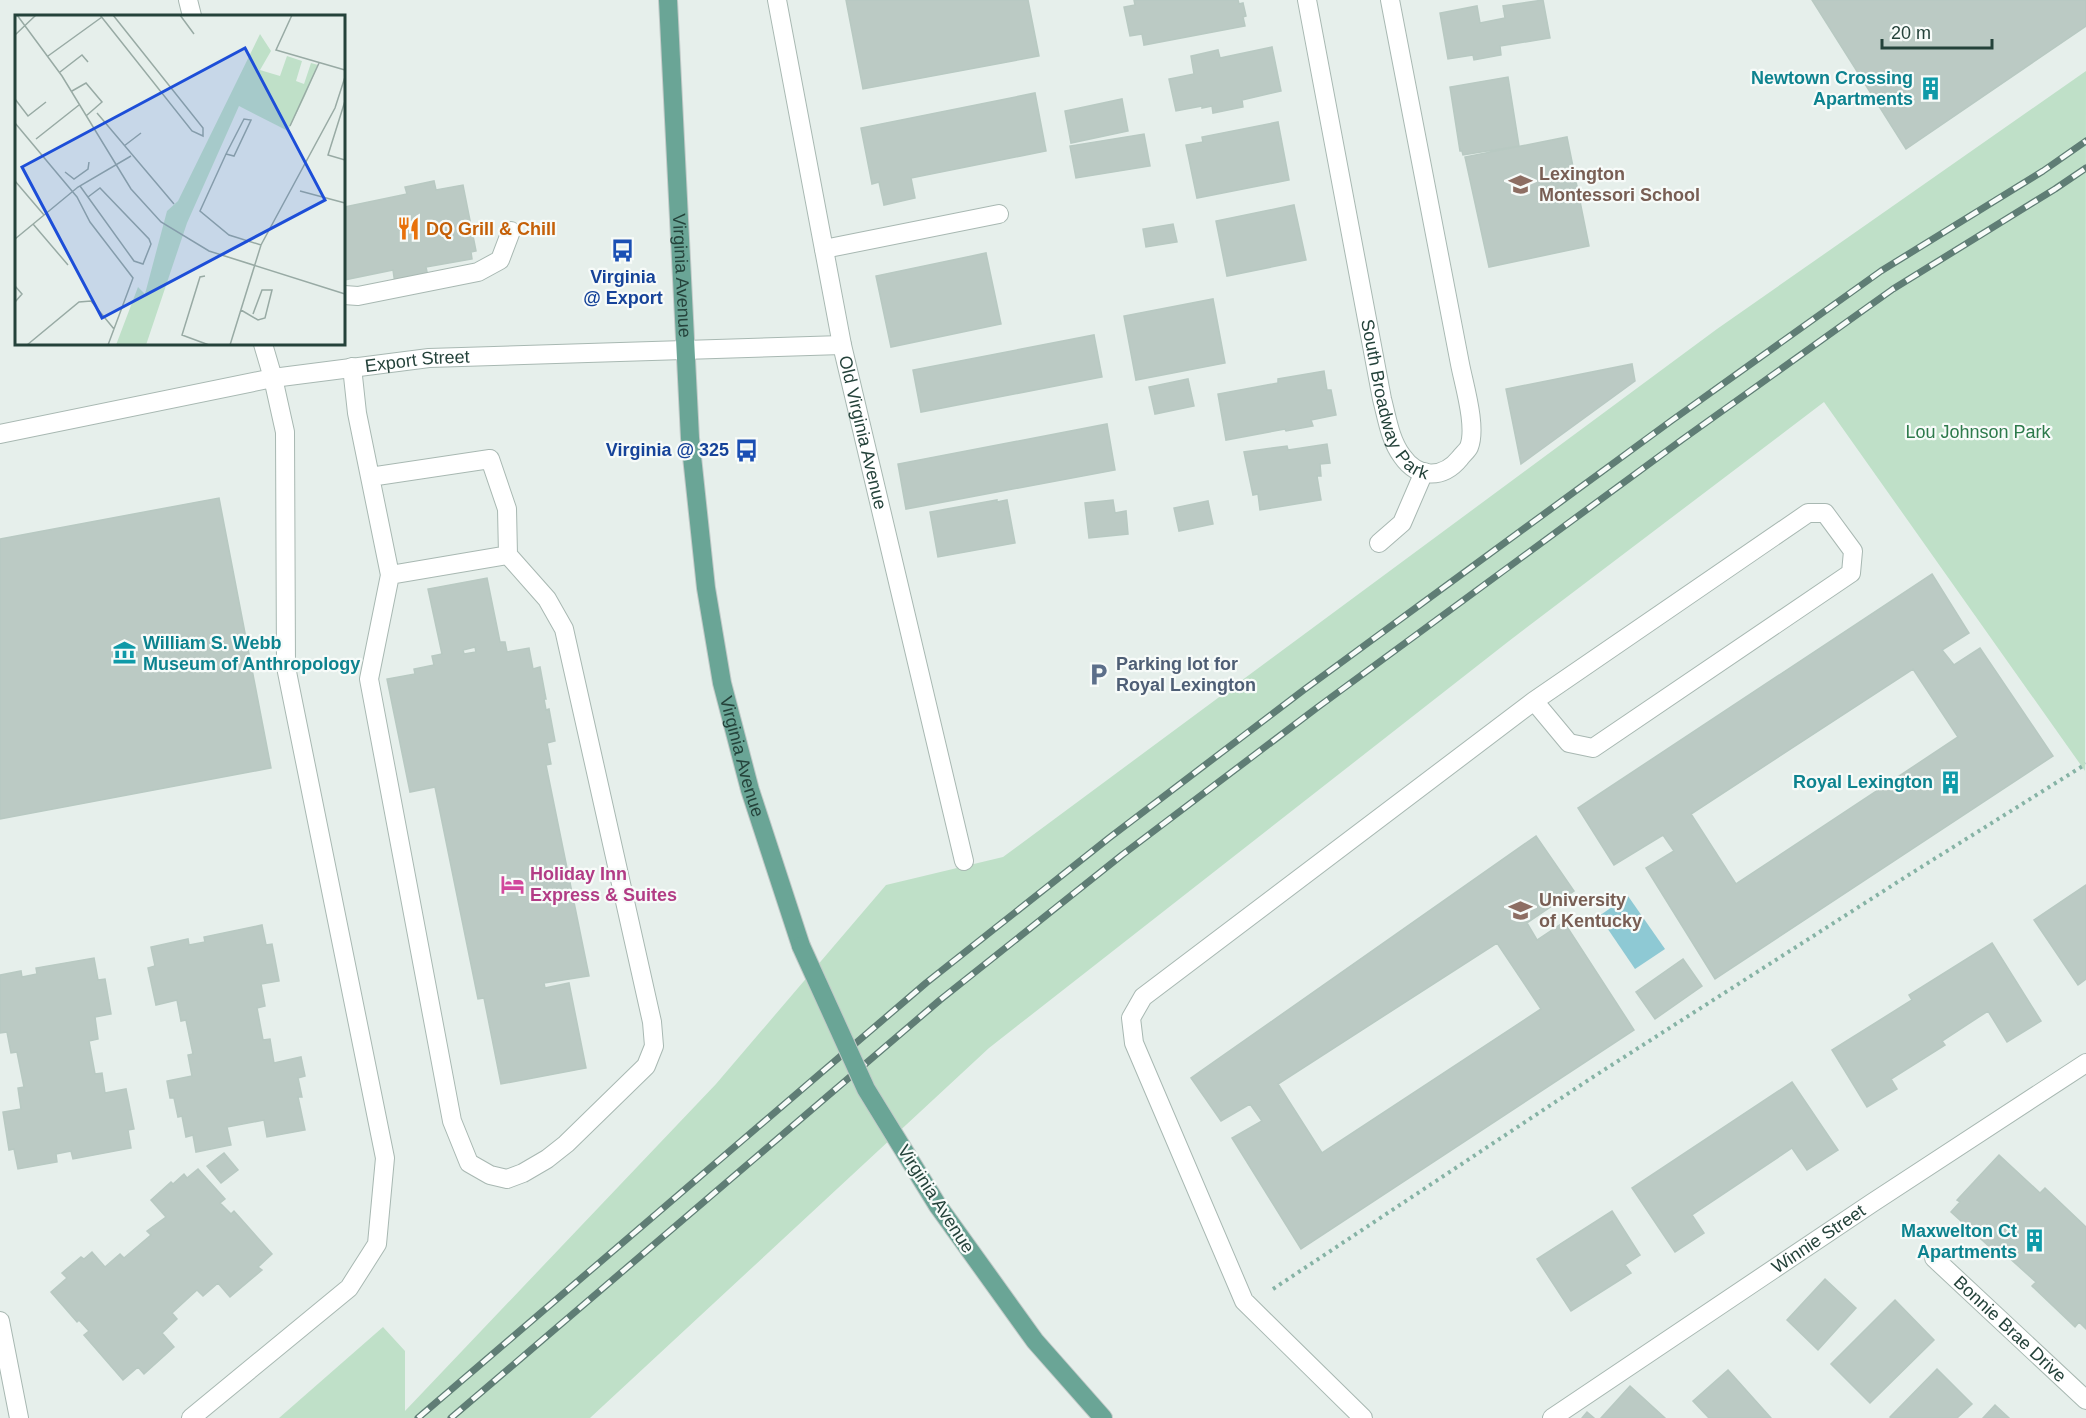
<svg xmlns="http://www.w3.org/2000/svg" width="2086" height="1418" font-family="Helvetica,sans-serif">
	<rect width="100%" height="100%" fill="#e6efeb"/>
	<path fill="#bfe0c8" d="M2086,71l-1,700 -261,-369 -315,239 -520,407 -399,370h-311l104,-91 22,24v60l311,-327 170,-199 117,-28 714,-528z"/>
	<path fill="#8ec9d4" d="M1628,896l37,53 -30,20 -36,-53z"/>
	<path fill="#bbcac4" stroke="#b8c9c2" stroke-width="1.5" fill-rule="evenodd" d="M846,0h182l11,56 -176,33z
		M1134,0h104l1,4 4,-1 3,13 -3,1 2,9 -101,19 -2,-11 -12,2 -6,-29 11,-2z
		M1543,0l7,38 -50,8 1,9 -27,5 -1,-5 -25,4 -8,-46 37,-7 3,17 25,-5 -2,-12z
		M1812,0h274v26l-180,123z
		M1272,47l9,44 -39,9 1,7 -30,6 -1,-7 -10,2v-2l-26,5 -7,-32 25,-5 -3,-18 27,-6 2,8z
		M1508,77l11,69 -56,9 -1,-4h-2l-10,-64z
		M1035,93l11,58 -135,27 4,20 -31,7 -5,-23 -7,2 -11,-56z
		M1122,99l6,32 -57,12 -6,-32z
		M1278,122l11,58 -92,18 -11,-53 17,-3 -1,-5z
		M1144,134l6,32 -74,12 -6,-32z
		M1567,137l22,109 -100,21 -24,-110z
		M434,181l2,9 27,-5 13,66 -5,1 1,7 -46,8 2,10 -33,7 -2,-14 -49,10v-73l63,-13 -2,-7z
		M1294,205l12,55 -79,16 -11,-55z
		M1173,224l4,18 -31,5 -3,-18z
		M986,253l15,71 -110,23 -15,-71z
		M1213,299l12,64 -89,17 -12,-64z
		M1094,335l8,42 -181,35 -8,-42z
		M1632,364l3,17 -114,83 -15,-75z
		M1324,371l3,19h4l5,25 -25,5 2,6 -27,5 -1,-2 -59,11 -8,-46 60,-11v-4z
		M1188,379l6,27 -39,8 -6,-27z
		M1107,424l8,46 -209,39 -8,-45z
		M1327,444l3,19 -10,1 1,12h-4l4,24 -61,10 -2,-16 -5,1 -9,-43 43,-6 1,4z
		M219,498l52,270 -271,51v-280z
		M997,500v2l10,-2 8,43 -77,14 -8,-45z
		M1113,500l2,13 11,-2 2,23 -39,4 -4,-35z
		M1208,501l5,23 -34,7 -5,-23z
		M1932,574l37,59 -27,17 12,15 26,-17 73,108 -338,223 -69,-111 28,-17 -11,-16 -49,30 -36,-57zM1913,669l45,68 -222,147 -45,-70z
		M487,578l13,64h5l2,10 22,-4 4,21 7,-2 6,32h-2l2,11 3,-1 6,32 -8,2 4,21 -5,1 43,211 -45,7 1,5 24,-5 17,85 -85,16 -17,-86 -6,1 -43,-212 -25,5 -23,-113 28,-5 -1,-5 20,-4 -2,-9 10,-2 -14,-65zM475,647l1,5 -12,2 -1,-4z
		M1536,836l38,55 -47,32 10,17 27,-18 70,108 -333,219 -69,-111 30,-17 -12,-17 -29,17 -30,-43zM1497,943l44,66 -219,144 -44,-69z
		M2086,885v94l-8,6 -44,-65z
		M262,925l4,20 6,-1 7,37 -18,3 4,22 -8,2 6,32 7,-1 4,24 27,-6 4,19 -7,2 4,19h-4l7,33 -38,7 -3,-17 -37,7 4,18 -35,7 -3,-17 -7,2 -4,-21 -4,1 -4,-19h-4l-3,-17 25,-5 -4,-21 5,-1 -7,-34 -5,1 -4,-21 -21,5 -8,-37 7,-2 -4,-19 37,-8 1,6 16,-3 -1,-5z
		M1992,943l49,78 -34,21 -19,-31 -46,30 3,4 -54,34 6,10 -30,18 -35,-57 80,-50 -3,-5z
		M94,958l4,22 7,-1 6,35 -16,3 3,22 -9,2 6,33 7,-1 3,20 21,-4 8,40 -6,1 3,18 -58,11 -2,-8 -15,3 1,8 -39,7 -4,-20 -5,1 -6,-38 18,-3 -3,-21 6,-1 -7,-35 -6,1 -4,-21 -7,1v-58l21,-4 1,6 15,-3 -1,-6z
		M1683,959l19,27 -47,33 -19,-27z
		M1792,1082l46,68 -31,20 -15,-22 -100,67 12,18 -29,19 -43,-64z
		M224,1153l14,17 -17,13 -14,-17z
		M1999,1155l41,38 5,-5 41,39v102l-7,-7 -4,5 -43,-41 4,-4 -40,-36 -3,4 -42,-38 9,-10 -3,-2z
		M198,1169l27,30 -5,4 11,11 3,-3 38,43 -14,13 4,3 -32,27 -12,-14 -15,13 -6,-6 -25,23 5,6 -15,14 12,14 -30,27 -6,-7 -15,13 -39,-45 5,-4 -10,-11 -2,2 -26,-30 16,-14 -5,-5 19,-16 3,2 8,-7 13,15 15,-13 4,4 27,-23 -4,-4 19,-14 -15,-17 20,-18 2,2 11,-10 3,4z
		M1612,1211l28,44 -15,10 6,8 -60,38 -34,-52z
		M1825,1279l31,29 -38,42 -31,-30z
		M1895,1300l39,40 -64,63 -39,-39z
		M1937,1369l35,35 -15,14h-65l-2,-1z
		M1728,1370l43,48h-62l-16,-17z
		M1630,1386l35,32h-64z
		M1995,1405l14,13h-26z
		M1587,1412l7,6h-12z"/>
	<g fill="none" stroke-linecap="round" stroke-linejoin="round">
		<defs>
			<path id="service" d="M188,0l4,16
				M824,249l175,-35
				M344,295l14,1 120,-24 22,-12 11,-29
				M352,367l5,46 33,162 -21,104 83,442 17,42 21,12 17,4 16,-6 24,-14 19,-15 80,-78 8,-20 -2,-24 -88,-393 -17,-30 -39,-44 -1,-46 -17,-50 -120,18
				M1379,543l23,-20 22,-51
				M390,575l118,-20
				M0,1321l19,97
				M191,1418l158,-130 28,-44 8,-86 -99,-491 -1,-235 -12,-54 -10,-34
				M1363,1418l-119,-117 -110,-258 -3,-25 12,-21 391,-296 274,-188h17l28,38 -2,22 -258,175 -24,-5 -35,-42"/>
			<g id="minor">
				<path id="s1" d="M777,0l65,345 122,516"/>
				<path id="s2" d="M1307,0l75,399c5,19 8,41 20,57 16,23 41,23 58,2 2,-3 7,-7 9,-11 8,-20 -5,-62 -9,-83l-70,-364"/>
				<path id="s3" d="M0,434l273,-56 156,-20 413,-13"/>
				<path id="s4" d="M1934,1258l152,142"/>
				<path id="s5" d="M1552,1418l320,-215 214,-140"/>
			</g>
			<g id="primary">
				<path id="s6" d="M668,0l22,438 16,150 16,95 28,107 51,156"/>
				<path d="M938,1206l97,135 68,77"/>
			</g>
		</defs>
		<use href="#service" stroke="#a8b8b2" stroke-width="20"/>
		<use href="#minor" stroke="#a8b8b2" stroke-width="20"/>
		<use href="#primary" stroke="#c2cac8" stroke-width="20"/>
		<path stroke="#86b3a5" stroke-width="4" stroke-dasharray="3 4.5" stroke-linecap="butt" d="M1273,1289l320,-212 314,-201 179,-112"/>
		<use href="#service" stroke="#fff" stroke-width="18"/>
		<use href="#minor" stroke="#fff" stroke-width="18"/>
		<use href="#primary" stroke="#6aa596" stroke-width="18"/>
		<defs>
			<path id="rail" d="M418,1418l508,-435 183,-145 196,-149 366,-268 210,-150 162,-100 43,-30
				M451,1418l489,-418 182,-145 196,-148 365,-268 210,-150 162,-100 31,-21"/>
		</defs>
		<use href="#rail" stroke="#5f7d75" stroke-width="7"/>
		<use href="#rail" stroke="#f7fbf9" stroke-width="4.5" stroke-dasharray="14" stroke-linecap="butt"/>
		<defs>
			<path id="primary-bridge" d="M801,946l65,143 72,117"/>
		</defs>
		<use href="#primary-bridge" stroke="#c2cac8" stroke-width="20" stroke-linecap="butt"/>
		<use href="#primary-bridge" stroke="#6aa596" stroke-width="18"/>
	</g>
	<defs>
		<symbol id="building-bare" viewBox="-9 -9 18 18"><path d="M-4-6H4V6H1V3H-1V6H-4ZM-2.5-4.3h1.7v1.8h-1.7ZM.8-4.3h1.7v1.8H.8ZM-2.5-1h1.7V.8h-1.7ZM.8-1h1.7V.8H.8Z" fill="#0f9aa8" stroke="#f7fbf9" stroke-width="2.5" paint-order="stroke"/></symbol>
		<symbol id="school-bare" viewBox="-9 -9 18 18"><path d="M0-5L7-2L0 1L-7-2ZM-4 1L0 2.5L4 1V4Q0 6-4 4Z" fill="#8d6e63" stroke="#f7fbf9" stroke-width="2.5" paint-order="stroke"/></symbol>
		<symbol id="restaurant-bare" viewBox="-9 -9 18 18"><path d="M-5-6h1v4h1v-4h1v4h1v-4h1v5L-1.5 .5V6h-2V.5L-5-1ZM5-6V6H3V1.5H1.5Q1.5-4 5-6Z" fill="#e8710a" stroke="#f7fbf9" stroke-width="2.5" paint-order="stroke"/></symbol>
		<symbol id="bus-bare" viewBox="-9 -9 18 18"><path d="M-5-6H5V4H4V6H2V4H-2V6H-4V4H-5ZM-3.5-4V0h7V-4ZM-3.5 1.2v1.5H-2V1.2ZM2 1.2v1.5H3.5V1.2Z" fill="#1a4fb4" stroke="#f7fbf9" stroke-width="2.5" paint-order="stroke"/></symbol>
		<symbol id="museum-bare" viewBox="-9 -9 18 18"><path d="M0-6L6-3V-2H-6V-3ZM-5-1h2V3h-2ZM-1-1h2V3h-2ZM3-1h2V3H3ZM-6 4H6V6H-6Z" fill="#0f9aa8" stroke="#f7fbf9" stroke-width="2.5" paint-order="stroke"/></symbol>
		<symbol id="parking-bare" viewBox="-9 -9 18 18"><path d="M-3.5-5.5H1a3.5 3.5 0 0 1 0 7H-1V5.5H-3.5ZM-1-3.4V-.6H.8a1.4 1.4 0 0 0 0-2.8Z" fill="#5c6f8a" stroke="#f7fbf9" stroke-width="2.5" paint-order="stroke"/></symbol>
		<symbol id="hotel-bare" viewBox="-9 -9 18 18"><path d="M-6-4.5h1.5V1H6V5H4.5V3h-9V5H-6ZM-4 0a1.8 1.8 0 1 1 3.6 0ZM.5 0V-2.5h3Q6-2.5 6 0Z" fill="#d1479c" stroke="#f7fbf9" stroke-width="2.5" paint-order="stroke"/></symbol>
		<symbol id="university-bare" viewBox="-9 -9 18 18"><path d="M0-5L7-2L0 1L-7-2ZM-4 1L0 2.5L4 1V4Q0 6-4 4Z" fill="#8d6e63" stroke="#f7fbf9" stroke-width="2.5" paint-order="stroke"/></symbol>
	</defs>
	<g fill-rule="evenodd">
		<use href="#building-bare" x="1914" y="72" width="33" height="33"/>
		<use href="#school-bare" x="1504" y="168" width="33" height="33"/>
		<use href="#restaurant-bare" x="392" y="212" width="33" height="33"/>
		<use href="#bus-bare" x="606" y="234" width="33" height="33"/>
		<use href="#bus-bare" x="730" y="434" width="33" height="33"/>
		<use href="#museum-bare" x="108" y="636" width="33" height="33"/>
		<use href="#parking-bare" x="1082" y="658" width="33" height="33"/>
		<use href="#building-bare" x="1934" y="766" width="33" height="33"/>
		<use href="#hotel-bare" x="496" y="868" width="33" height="33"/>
		<use href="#university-bare" x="1504" y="894" width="33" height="33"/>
		<use href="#building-bare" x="2018" y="1224" width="33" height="33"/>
	</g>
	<g text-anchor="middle" stroke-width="4.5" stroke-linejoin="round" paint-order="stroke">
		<g font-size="18" font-weight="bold" fill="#0d838f" stroke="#f7fbf9" text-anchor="end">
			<text x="1913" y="84">Newtown Crossing<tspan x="1913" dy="21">Apartments</tspan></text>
			<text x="143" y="649" text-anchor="start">William S. Webb<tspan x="143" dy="21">Museum of Anthropology</tspan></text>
			<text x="1933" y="788">Royal Lexington</text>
			<text x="2017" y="1237">Maxwelton Ct<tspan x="2017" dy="21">Apartments</tspan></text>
		</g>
		<g font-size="18" font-weight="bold" fill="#785e54" stroke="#f7fbf9" text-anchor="start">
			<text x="1539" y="180">Lexington<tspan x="1539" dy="21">Montessori School</tspan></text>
			<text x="1539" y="906">University<tspan x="1539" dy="21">of Kentucky</tspan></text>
		</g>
		<g font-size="18" font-weight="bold" fill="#c56008" stroke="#f7fbf9" text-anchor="start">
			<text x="426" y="235">DQ Grill &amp; Chill</text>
		</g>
		<g font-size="18" fill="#24423a" stroke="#f7fbf9">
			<text dy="6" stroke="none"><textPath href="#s6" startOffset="276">Virginia Avenue</textPath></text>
			<text dy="6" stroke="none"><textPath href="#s3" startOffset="424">Export Street</textPath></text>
			<text dy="6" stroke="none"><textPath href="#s2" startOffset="412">South Broadway Park</textPath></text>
			<text dy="6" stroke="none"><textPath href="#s1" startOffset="441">Old Virginia Avenue</textPath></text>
			<text dy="6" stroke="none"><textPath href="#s6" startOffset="762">Virginia Avenue</textPath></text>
			<text transform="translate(936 1199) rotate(57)" y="6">Virginia Avenue</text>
			<text dy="6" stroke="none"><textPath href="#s5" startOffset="321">Winnie Street</textPath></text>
			<text dy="6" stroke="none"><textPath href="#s4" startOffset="104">Bonnie Brae Drive</textPath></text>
		</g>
		<g font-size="18" font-weight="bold" fill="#164399" stroke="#f7fbf9">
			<text x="623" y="283">Virginia<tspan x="623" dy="21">@ Export</tspan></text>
			<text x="729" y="456" text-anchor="end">Virginia @ 325</text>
		</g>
		<g font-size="18" fill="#2d7a4b" stroke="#f7fbf9">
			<text x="1978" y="438">Lou Johnson Park</text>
		</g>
		<g font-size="18" font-weight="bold" fill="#4e5e75" stroke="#f7fbf9" text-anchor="start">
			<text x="1116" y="670">Parking lot for<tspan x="1116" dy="21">Royal Lexington</tspan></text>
		</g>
		<g font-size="18" font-weight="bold" fill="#b23c85" stroke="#f7fbf9" text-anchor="start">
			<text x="530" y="880">Holiday Inn<tspan x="530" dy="21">Express &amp; Suites</tspan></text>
		</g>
	</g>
	<g transform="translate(15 15)">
		<rect width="330" height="330" fill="#e6efeb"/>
		<path d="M245,19l11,17 -11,19 20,6 7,-20 15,5 -6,20 8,3 7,-21 7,2 -13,31 -17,35 -49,-25 -52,117 -41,122h-30l22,-58 7,7 22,-83 11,-10z" fill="#bfe0c8"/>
		<path fill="none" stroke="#98aaa4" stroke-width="1.5" d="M2,0l45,61 69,113 30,33 48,29 136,43M85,0l92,116 11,5v-8l-90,-113M165,0l14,19M277,0l-16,35 69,20M0,20l21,-20M33,41l54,-39M45,57l22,-17 6,7M57,76l14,-8 16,19 -16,14M0,84l13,17 18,-14M330,86l-17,54 17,5M82,98l77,91M0,108l62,74 13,25 43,56 -25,67M275,111l29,-63M21,124l43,-34M109,131l17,-13M211,139l8,2 17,-36 -7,-1 -18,35 -26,57 29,24 32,10M50,157l9,7 14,-10 1,-7M0,166l29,34M65,171l54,75 9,3 8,-20 -2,-5 -49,-51 -12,9M285,176l45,12M18,209l35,41M0,224l63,-52 53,-31M190,261l-5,1 -18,58 27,10M0,271l7,8 -7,8M226,295l17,10 7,-2 7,-28h-10l-9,24M12,330l52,-43 12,-1 23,28M215,330l31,-100 74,-137 10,-31"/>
		<path fill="#1d4ed8" fill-opacity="0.15" stroke="#1d4ed8" stroke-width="3" d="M230,33l80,152 -223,118 -80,-151z"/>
		<rect width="330" height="330" fill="none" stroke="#24423a" stroke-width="3"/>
	</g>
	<path d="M1882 39v9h110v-9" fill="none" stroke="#24423a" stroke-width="3"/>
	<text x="1891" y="39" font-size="18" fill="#24423a" stroke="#f7fbf9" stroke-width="4.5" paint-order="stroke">20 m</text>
</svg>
